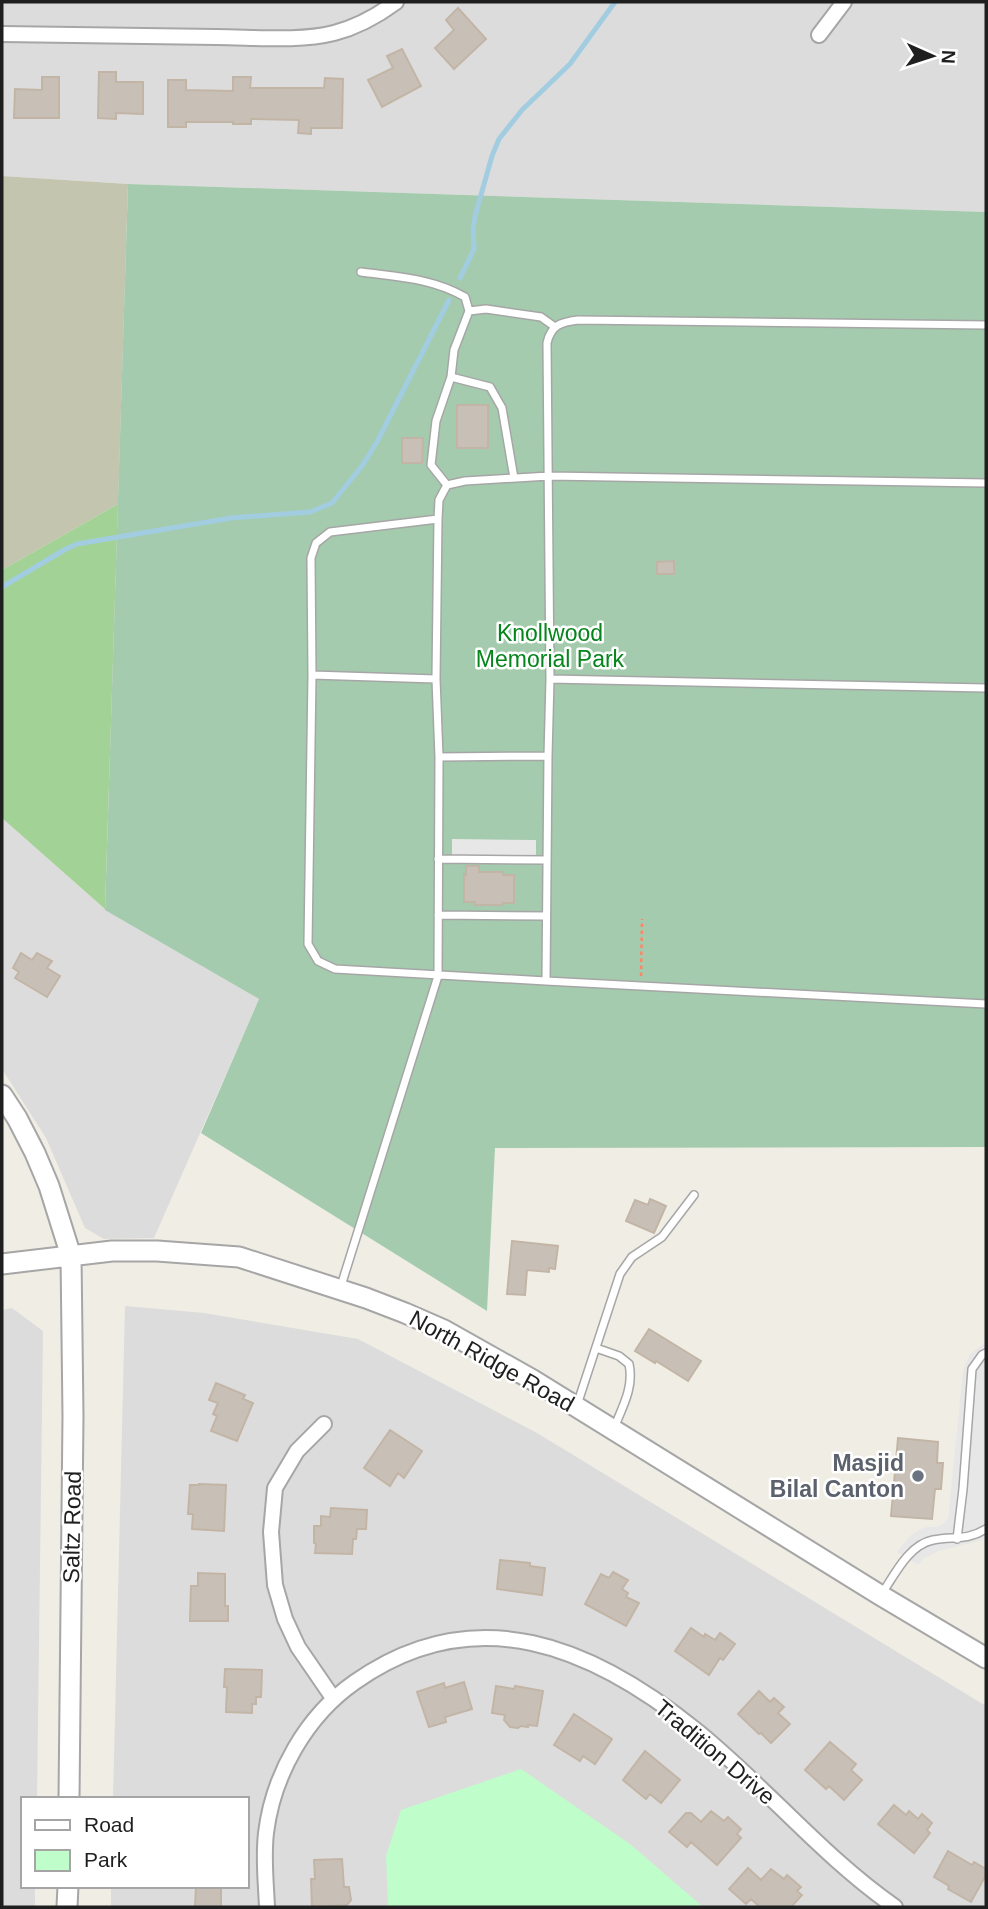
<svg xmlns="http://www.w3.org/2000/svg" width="988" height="1909" font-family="Helvetica,sans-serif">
	<rect width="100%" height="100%" fill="#f0ede4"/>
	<path fill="#dddcdc" d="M2,2h984v210l-858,-28 -126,-8z
		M2,818l103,91 154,90 -105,239 -50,1 -19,-11 -39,-90 -44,-69z
		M125,1306l79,7 154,26 179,94 449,273v201h-875v-21h136v-87h-134z
		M12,1308l31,23 -6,468h-14v87h12v21h-33v-597z"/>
	<path fill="#c3c5af" d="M2,176l126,8 -10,320 -116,66z"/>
	<path fill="#a2d296" d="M118,504l-13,405 -103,-91v-248z"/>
	<path fill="#a4cbad" d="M128,184l858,28v935l-491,1 -8,163 -286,-178 58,-134 -154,-89z"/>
	<path fill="#bffdca" d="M521,1769l109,75 73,63h-315l-2,-51 15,-46z"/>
	<path fill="#e7e7e7" d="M452,839l84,1v20l-84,-1z
		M986,1342v197l-47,12 -16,8 -5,6 -21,-13 14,-17 7,-5 9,-3h11l10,-8 15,-148 7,-17z"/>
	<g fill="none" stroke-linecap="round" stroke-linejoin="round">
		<path stroke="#a2cde1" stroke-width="5" d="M460,278l14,-29 -1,-19 2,-14 17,-60 7,-17 23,-29 48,-46 45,-62
			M2,587l62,-37 13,-6 154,-26 79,-6 22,-9 30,-37 16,-26 71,-140"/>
	</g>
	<path fill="#c8c0b7" stroke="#c3b5a6" stroke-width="2" d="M458,8l28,31 -32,30 -19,-21 19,-18 -8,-10z
		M402,49l19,37 -39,21 -14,-27 25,-12 -6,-12z
		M99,72h17v10h27v32l-27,-1v6l-18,-1z
		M42,77h17v41h-45l1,-29 27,1z
		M233,77h18l-1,11h74l1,-10 18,1 -1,49h-31v6l-13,-1 1,-13 -48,-1v5h-18v-2h-47v5h-18v-47h18v10l47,1z
		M457,405h31v43h-31z
		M402,438h21l-1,25h-20z
		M674,561v13h-17v-12z
		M466,866h13v6h24v3h11v28h-11v2h-28v-3h-11v-28l2,1z
		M21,953l11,7 5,-7 15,8 -5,7 13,8 -13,21 -32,-19 4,-6 -6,-4z
		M650,1199l16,7 -12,27 -28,-12 9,-21 13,5z
		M512,1241l46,5 -3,23 -6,-1v4l-22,-2 -2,25 -18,-1z
		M649,1329l52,32 -13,20 -32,-20 -1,2 -20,-12z
		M216,1383l29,12 -2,4 10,4 -16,38 -26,-10 6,-15 -4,-2 5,-11 -9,-3z
		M390,1430l32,21 -18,27 -6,-5 -8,13 -26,-18z
		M898,1438l40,4 -1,21h6l-2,26h-6l-3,30 -41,-3z
		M199,1484l27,1 -2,46 -32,-2 1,-15h-5l2,-29h9z
		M331,1508l36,2 -1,19h-9l-1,10h-3l-1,15 -37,-1 1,-9 -2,-1v-17h7v-10l9,1z
		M500,1560l30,3v3l15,2 -3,27 -45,-6z
		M613,1572l15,8 -6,9 6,4 -2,4 13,6 -13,23 -41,-22 16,-30 8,4z
		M198,1573l27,1v32h3v15h-38l1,-35h7z
		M691,1628l13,9 1,-3 10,6 5,-7 15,11 -12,16 -3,-2 -11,17 -34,-24z
		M225,1669l37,1 -1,27h-5v7h-4v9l-26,-1 1,-25h-3z
		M464,1682l8,27 -27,8 1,5 -17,5 -12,-35 27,-9 1,5z
		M496,1686l18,3 1,-3 28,5 -6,35 -9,-1v2l-7,-1 -3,2 -8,-1 -6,-7 1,-5 -13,-2z
		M759,1691l11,11 4,-4 10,9 -6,6 12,11 -19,19 -10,-10 -2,1 -21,-20z
		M574,1714l38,25 -17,25 -12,-8 -3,5 -26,-16z
		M830,1742l26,22 -5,6 11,10 -18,20 -15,-14 -3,3 -21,-19z
		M645,1751l35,29 -19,23 -11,-9 -4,5 -23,-19z
		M894,1805l12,10 3,-4 9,8 4,-5 10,9 -5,7 3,3 -16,20 -36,-29z
		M711,1811l13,10 4,-4 13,12 -4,5 4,4 -24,27 -26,-23 -4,5 -18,-15 17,-19h5l10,9z
		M948,1851l24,14 2,-3 12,7v6l-15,27 -23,-13 1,-3 -15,-9z
		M342,1859l2,28h5l2,13 -4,5 -35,2 -1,-28h4l-1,-19z
		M748,1868l13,12 10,-11 13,10 3,-4 14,12 -4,4 5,4 -11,12h-31l-9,-8 -5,5 -17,-15z
		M196,1886h25v21h-26z"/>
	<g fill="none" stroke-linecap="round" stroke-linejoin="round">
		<defs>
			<path id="service" d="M361,272c37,5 71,6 104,25l4,14 17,-2 55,8 14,10
				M451,377l39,10 12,21 12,70
				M447,485l-16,-20 5,-44 15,-44 3,-27 15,-39
				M438,519l-108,13 -14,11 -5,15 1,117 -4,269 10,17 17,8 211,12 2,-225 2,-77 -3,-336c4,-18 14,-21 31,-23l408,5
				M312,675l124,4
				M550,679l436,9
				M439,757l109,-1
				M438,859l109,1
				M438,915l108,1
				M546,981l440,23
				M340,1289l98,-313 1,-219 -3,-78 2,-160 1,-19 8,-15 18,-4 84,-5 437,7
				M596,1348l23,8 10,8c5,23 -6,42 -15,64
				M577,1405l43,-131 12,-17 30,-20 32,-42
				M957,1539l6,-50 9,-120 10,-14 4,-2
				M881,1595c13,-19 27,-50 52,-55 21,-4 33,1 53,-11"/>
			<path id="minor" d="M2,34c71,1 143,2 214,3 37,0 82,5 118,-4 23,-6 43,-17 62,-31
				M819,35l25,-33
				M324,1424l-27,27 -22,37 -4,44 4,53 10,34 13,28 35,51
				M267,1907c-1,-24 -4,-49 -1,-74 7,-58 40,-117 89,-151 121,-85 238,-35 342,49 69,56 126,126 198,176"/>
			<path id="tertiary" d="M2,1095l15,23 18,35 14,33 22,70 2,160 -4,383
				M2,1264l110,-13h45l82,6 127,41 39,15 39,17 89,50 347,215 106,63
				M67,1907l1,-21"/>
		</defs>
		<use href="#service" stroke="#a6a6a6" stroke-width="10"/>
		<use href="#minor" stroke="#a6a6a6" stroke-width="18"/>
		<use href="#tertiary" stroke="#a6a6a6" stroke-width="23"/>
		<path stroke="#ff8567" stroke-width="2.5" stroke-dasharray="3.5 3.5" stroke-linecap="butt" d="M641,976l1,-57"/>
		<use href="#service" stroke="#fff" stroke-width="7"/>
		<use href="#minor" stroke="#fff" stroke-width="14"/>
		<use href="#tertiary" stroke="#fff" stroke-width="19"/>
	</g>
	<circle fill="#6b7280" stroke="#fff" stroke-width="2.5" cx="918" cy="1476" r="7"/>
	<g text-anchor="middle" stroke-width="5" stroke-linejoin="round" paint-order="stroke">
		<g font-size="23" fill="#05851b" stroke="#fff">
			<text x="550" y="641">Knollwood<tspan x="550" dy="26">Memorial Park</tspan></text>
		</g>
		<g font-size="23" fill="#1f1f1f" stroke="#fff">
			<text transform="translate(492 1361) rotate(29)" y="8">North Ridge Road</text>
			<text transform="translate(72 1527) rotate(-89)" y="8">Saltz Road</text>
			<text transform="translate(715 1752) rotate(40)" y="8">Tradition Drive</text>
		</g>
		<g font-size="23" font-weight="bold" fill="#5b616d" stroke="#fff" text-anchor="end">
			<text x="904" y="1471">Masjid<tspan x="904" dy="26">Bilal Canton</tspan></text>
		</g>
	</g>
	<rect width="988" height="1909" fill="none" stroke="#1f1f1f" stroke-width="7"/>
	<rect x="21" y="1797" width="228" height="91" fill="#ffffff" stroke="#a5a5a5" stroke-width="2"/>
	<rect x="35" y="1820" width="35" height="10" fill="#ffffff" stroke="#a5a5a5" stroke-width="2"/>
	<text x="84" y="1832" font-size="21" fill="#1f1f1f">Road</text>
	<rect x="35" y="1850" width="35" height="21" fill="#bffdca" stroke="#a5a5a5" stroke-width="2"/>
	<text x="84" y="1867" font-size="21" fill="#1f1f1f">Park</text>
	<g transform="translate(932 56) rotate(93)" stroke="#ffffff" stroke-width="5" paint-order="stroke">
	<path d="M0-5L12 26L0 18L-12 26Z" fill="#1f1f1f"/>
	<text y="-10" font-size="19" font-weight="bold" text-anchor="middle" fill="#1f1f1f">N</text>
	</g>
</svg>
